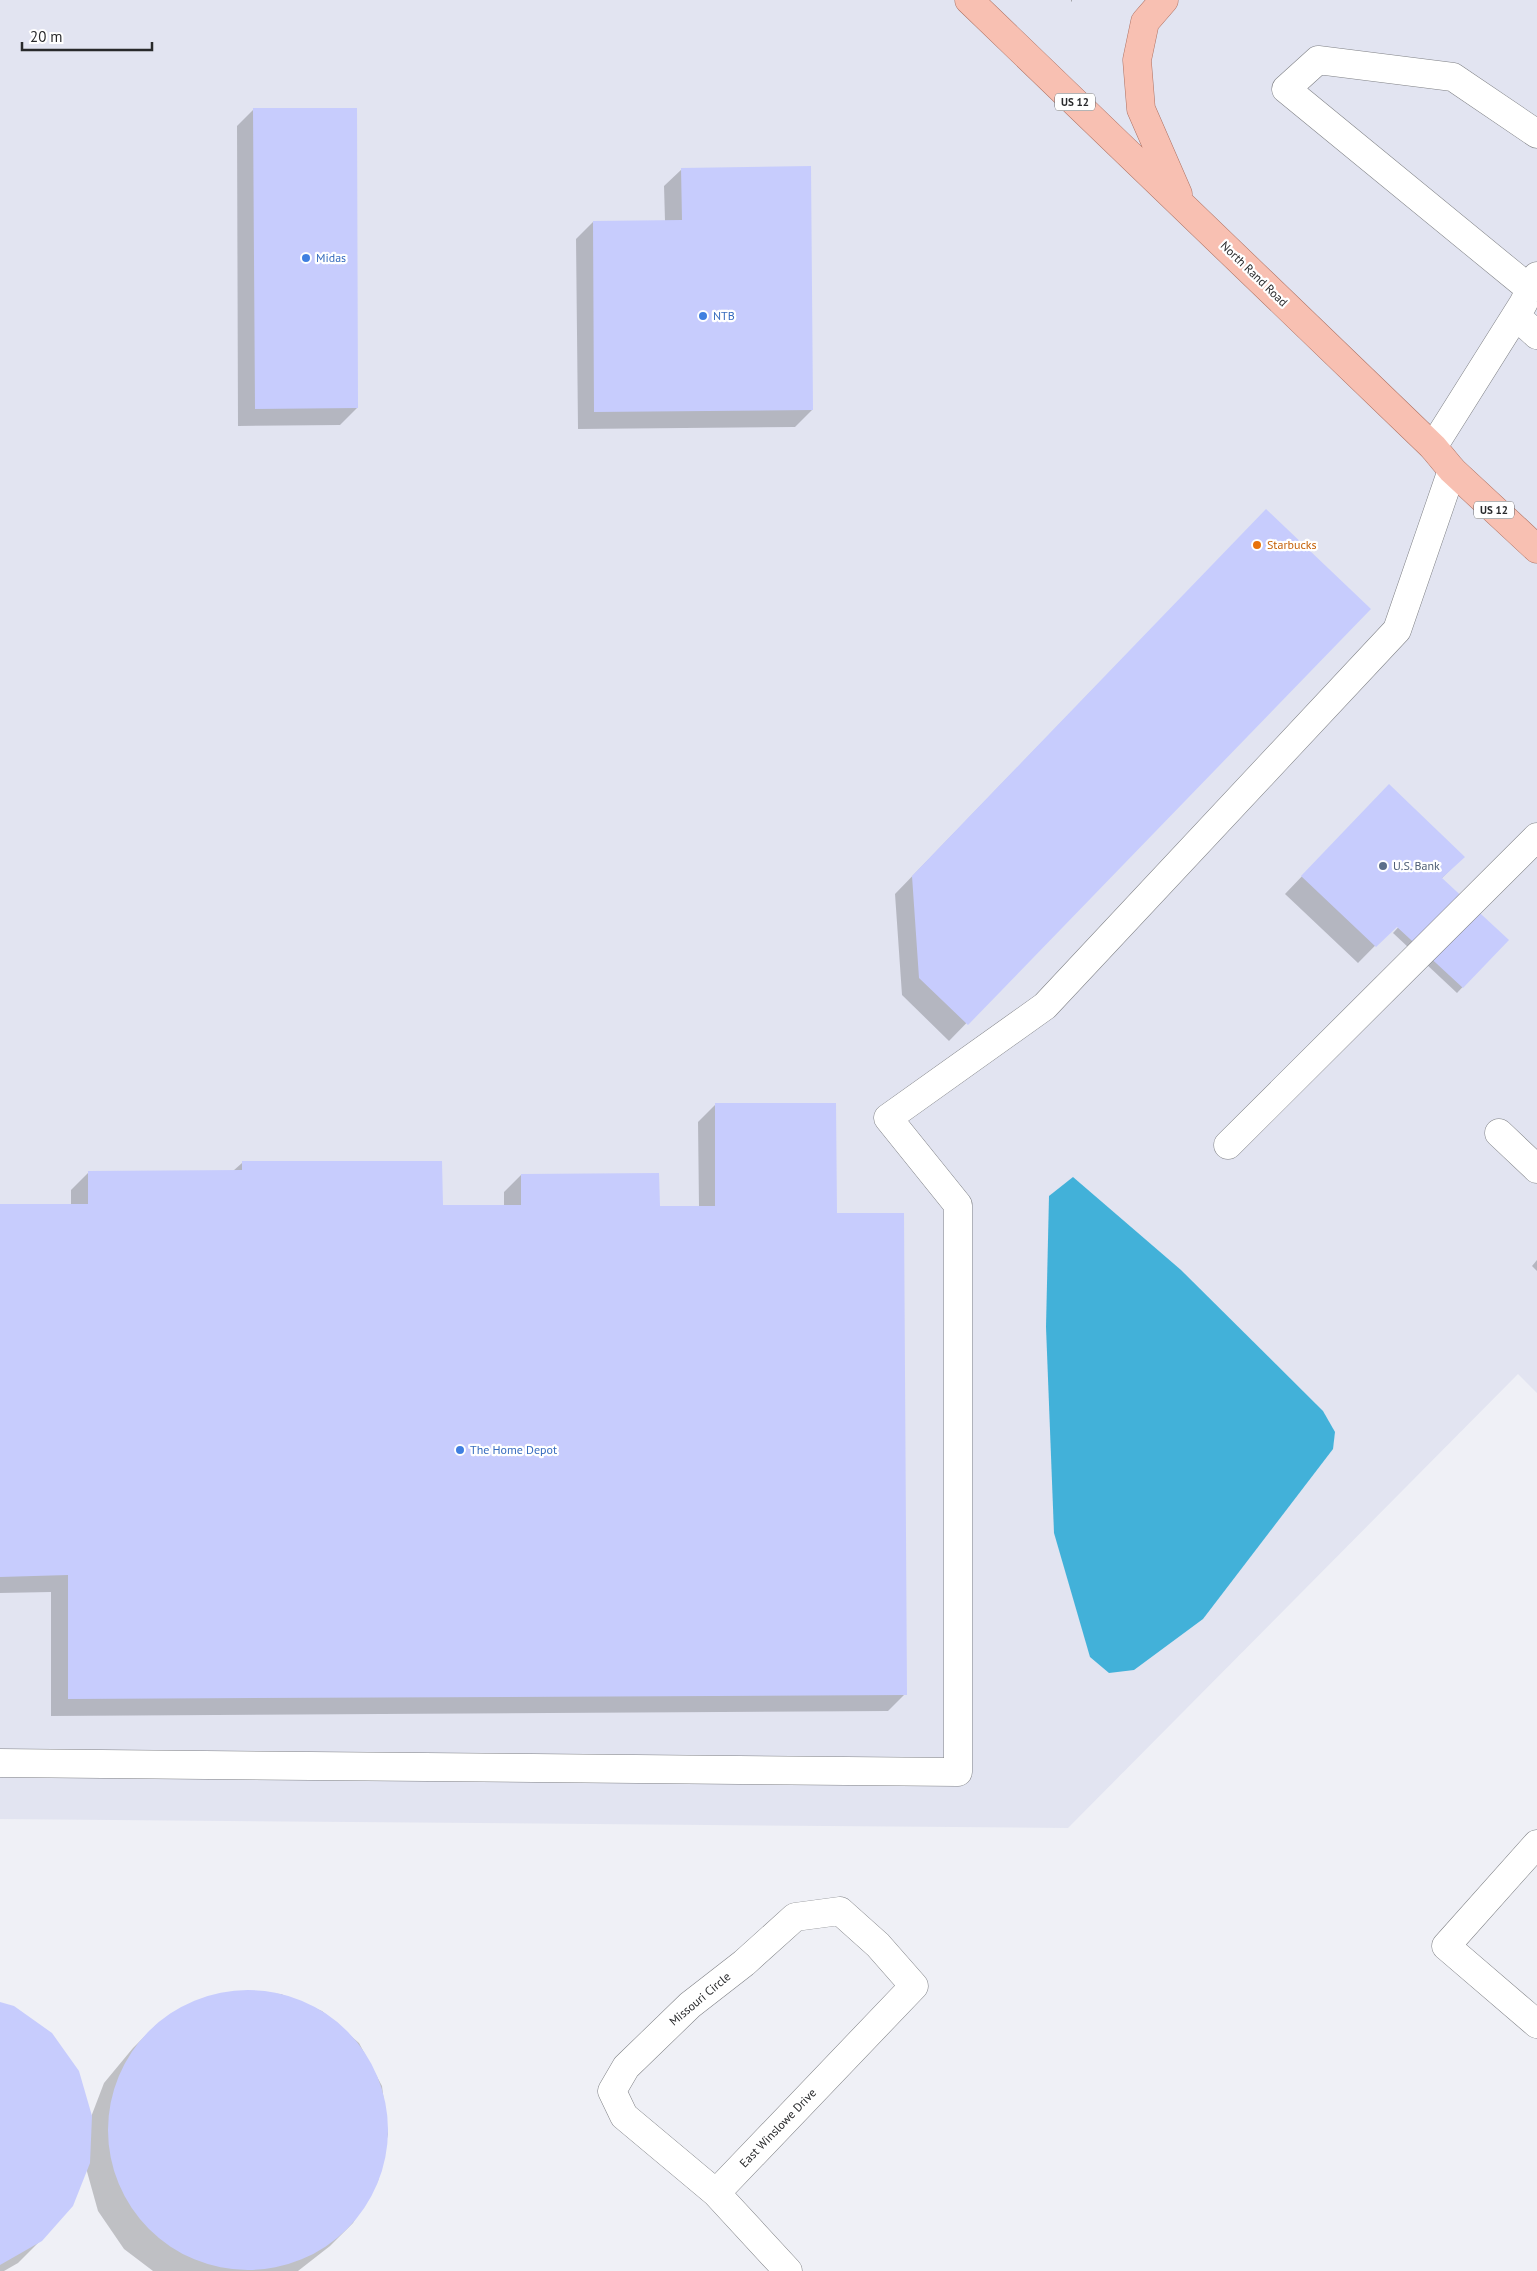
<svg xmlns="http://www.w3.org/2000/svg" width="1537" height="2271" font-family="'PT Sans',sans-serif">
	<rect width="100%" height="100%" fill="#eff0f6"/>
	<path fill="#e2e4f1" d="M0,0h1537v1393l-19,-19 -450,454 -1068,-9z"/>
	<path fill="#42b1d9" d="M1073,1177l108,93 142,141 12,21 -2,17 -130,170 -69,51 -25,3 -19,-16 -36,-124 -8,-206 3,-131z"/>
	<path fill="#0003" d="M254,109l103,299 -17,17 -102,1 -1,-300z
		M682,169l130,241 -17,17 -217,2 -2,-190 17,-17 72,-1 -1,-35z
		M1249,528l120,81 -420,432 -47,-46 -7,-101z
		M1372,803l91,54 -22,22 66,61 -50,53 -64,-60 26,-28 -2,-2 -59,60 -73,-69z
		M715,1105l120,110 70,479 -17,17 -837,5v-124l-51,1v-388h71v-15l17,-17 145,-2 9,-8 200,44 62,-1v-14l17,-17 138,32h40l-1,-85z
		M1537,1260v11l-5,-5z
		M237,1991l44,3 41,17 37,32 23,43 6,48 -10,47 -25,42 -23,23 -32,25h-145l-29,-22 -26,-38 -12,-43 -45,72 -23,23 -14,8h-4v-268l91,114 13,-34 29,-35 23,-23 38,-23z"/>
	<path fill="#c7ccfd" d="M253,108h104l1,300 -103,1z
		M811,166l2,244 -219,2 -1,-191 89,-1 -1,-52z
		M1266,509l105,100 -403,416 -49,-47 -7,-102z
		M1389,784l76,73 -23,21 67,62 -46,48 -66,-61 -21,20 -75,-71z
		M715,1103h121l1,110h67l3,482 -839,4v-124l-68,2v-373h88v-33l154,-1v-9h200l1,44h78v-31l138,-1 1,33h55z
		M108 2130a140 140 0 1 1 280 0a140 140 0 1 1-280 0Z
		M0,2002l14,4 38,27 27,38 13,45 -2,47 -17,43 -31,35 -42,24z"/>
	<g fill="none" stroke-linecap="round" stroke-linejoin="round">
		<defs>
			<path id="minor" d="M1530,289l-244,-200 32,-29 135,17 84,57
				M1516,316l21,19
				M1433,447l90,-143 14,-28
				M1499,1133l38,36
				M1228,1145l309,-308
				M0,1763l958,9v-567l-70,-87 157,-112 352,-376 55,-160
				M1537,1844l-91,102 91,78
				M716,2193l-92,-77 -12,-25 14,-24 64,-62 54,-42 51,-46 45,-6 38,34 36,41 -198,207 72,78"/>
			<path id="major" d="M969,0l464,447 19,23 85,79
				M1164,0l-19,22 -8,38 4,49 37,85"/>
		</defs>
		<use href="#minor" stroke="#7f8085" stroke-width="29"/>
		<use href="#major" stroke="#ad7061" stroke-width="29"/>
		<path stroke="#a3a4a8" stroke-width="3" stroke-dasharray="4 4" stroke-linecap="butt" d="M1071,0h1"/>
		<use href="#minor" stroke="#fff" stroke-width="28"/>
		<use href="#major" stroke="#f8c0b2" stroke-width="28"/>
	</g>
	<g fill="#3f7fe0" stroke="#fff" stroke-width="2">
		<circle cx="306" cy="258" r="5"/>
		<circle cx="703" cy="316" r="5"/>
		<circle cx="460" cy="1450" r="5"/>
	</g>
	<circle fill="#e8710a" stroke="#fff" stroke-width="2" cx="1257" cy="545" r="5"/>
	<circle fill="#5c6f8a" stroke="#fff" stroke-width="2" cx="1383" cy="866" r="5"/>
	<g text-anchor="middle" stroke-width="4.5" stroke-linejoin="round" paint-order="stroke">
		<g fill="#fff" stroke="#68696b" stroke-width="1">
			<rect x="1055" y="93.5" width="40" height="17" rx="4"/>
			<rect x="1474" y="501.5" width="40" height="17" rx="4"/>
		</g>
		<g font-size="11" font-weight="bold" fill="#28292b">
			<text x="1075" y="106">US 12</text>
			<text x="1494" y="514">US 12</text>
		</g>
		<g font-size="12" fill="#366cbe" stroke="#fff" text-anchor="start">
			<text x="316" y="262">Midas</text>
			<text x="713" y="320">NTB</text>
			<text x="470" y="1454">The Home Depot</text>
		</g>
		<g font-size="12" fill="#28292b" stroke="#fff">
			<text transform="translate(1254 274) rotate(44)" y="4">North Rand Road</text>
			<text transform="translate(700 1999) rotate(-40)" y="4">Missouri Circle</text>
			<text transform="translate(778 2128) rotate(-46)" y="4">East Winslowe Drive</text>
		</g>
		<g font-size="12" fill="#c56008" stroke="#fff" text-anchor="start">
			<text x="1267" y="549">Starbucks</text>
		</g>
		<g font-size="12" fill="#4e5e75" stroke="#fff" text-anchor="start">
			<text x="1393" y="870">U.S. Bank</text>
		</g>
	</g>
	<path d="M22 42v8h130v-8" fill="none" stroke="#28292b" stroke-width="2.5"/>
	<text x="30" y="42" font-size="15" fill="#28292b" stroke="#ffffff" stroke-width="4" paint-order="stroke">20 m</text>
</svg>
